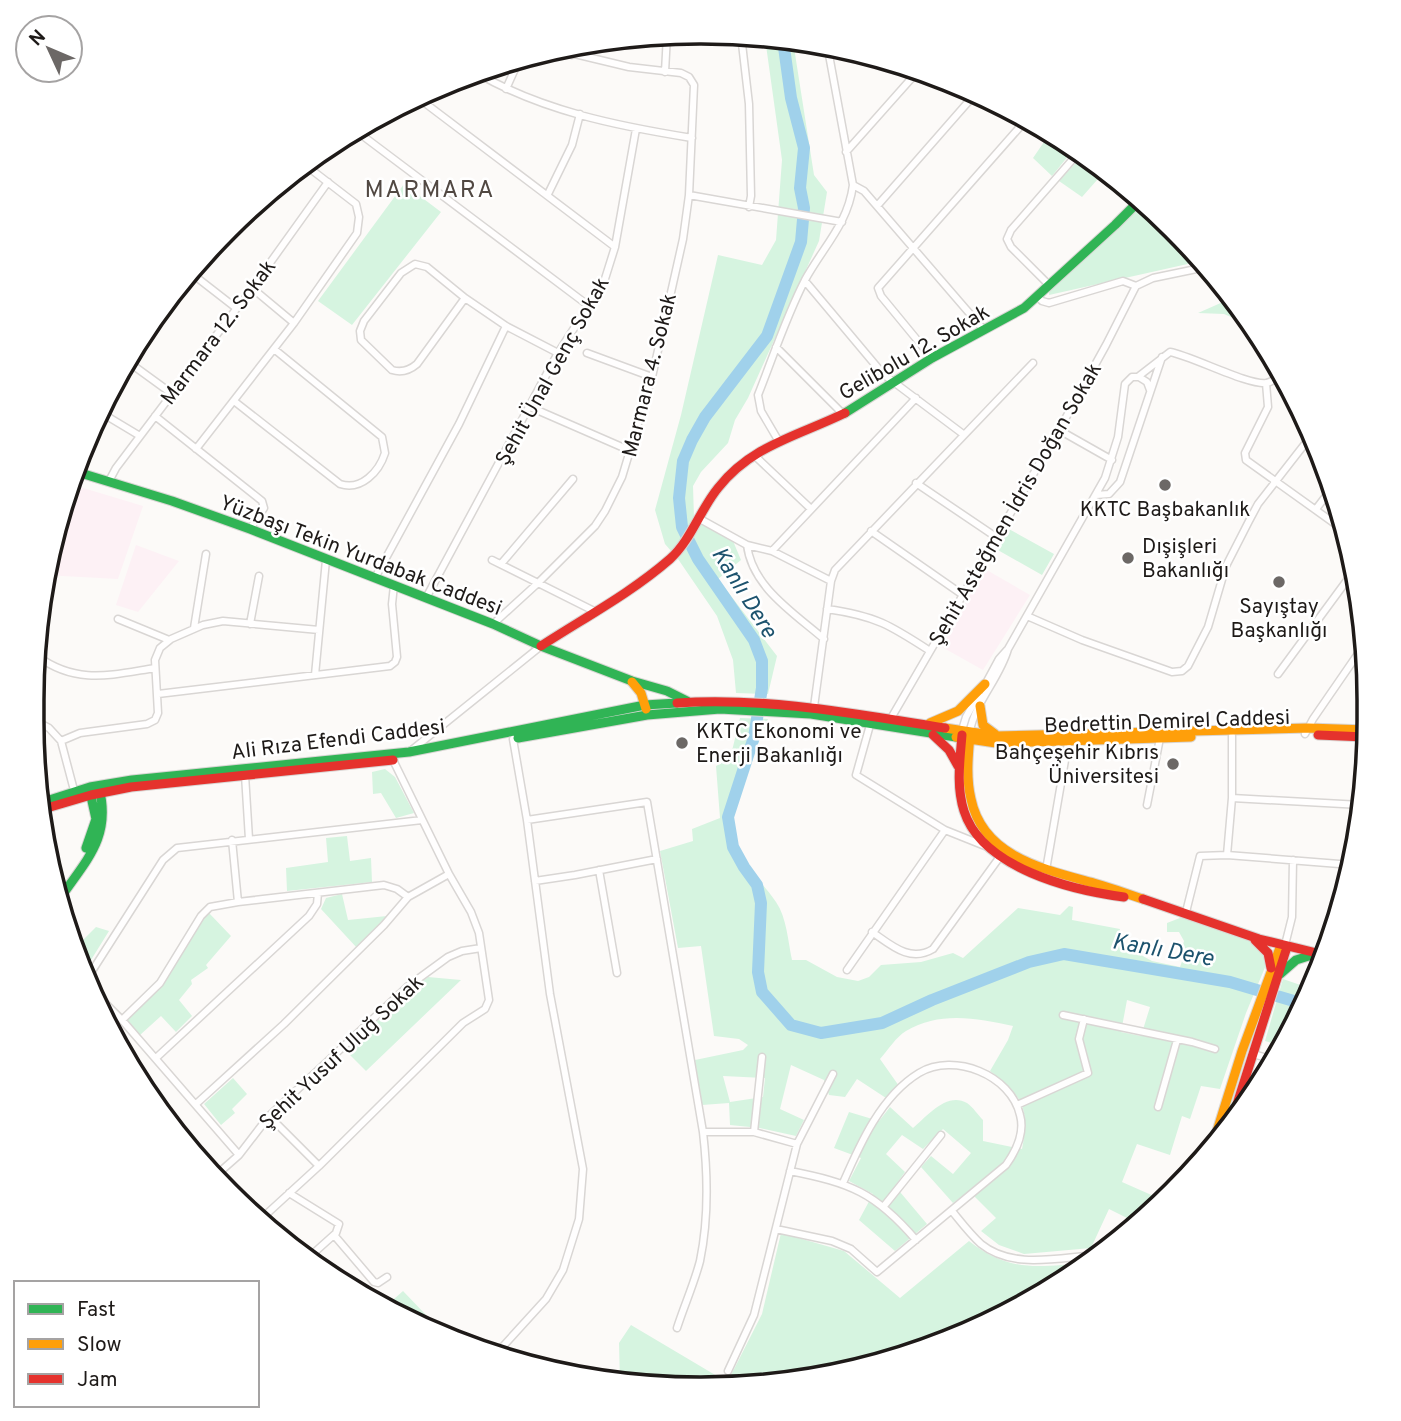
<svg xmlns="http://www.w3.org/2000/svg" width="1401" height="1421" font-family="Overpass,sans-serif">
	<rect width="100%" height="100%" fill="#fcfaf8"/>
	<path fill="#fdf1f5" d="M70,484l73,22 -25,73 -74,-4z
		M136,545l43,16 -41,51 -22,-7z
		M985,569l45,26 -47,75 -43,-24z"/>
	<path fill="#d6f4e0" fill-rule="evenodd" d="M765,38l28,3 21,134 13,17 -8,49 -71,157 -13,22 -7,23 -27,29 -8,14 1,32 39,23 8,19 -23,19 59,77 -9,38 -32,-1 -3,-33 -16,-44 -39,-57 -13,-15 -10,-34 26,-95 37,-160 44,10 14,-25 6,-80z
		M1030,121l22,13 -1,2 18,19 -17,21 -19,-18 13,-19z
		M1084,154l21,17 -23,26 -23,-16z
		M404,184l37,28 -89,113 -34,-24z
		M1142,202l31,25 28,34 -152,34v-4z
		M1232,298l20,25 -5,1 -23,-10 -26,-1z
		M1007,528l47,26 -12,21 -46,-26z
		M740,718l28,1c-10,27 -32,70 -34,98 -4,41 22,56 42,85 11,16 12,40 16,58h14l31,17 21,4 11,-4 12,-12 40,-3 32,-9 10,5 55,-50 42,7 9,-9 4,1 -1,13 48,9 -3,13 35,19 28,6 5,-14 -4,-1 3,-11 -5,-9h-12v-9l18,-7c27,9 78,17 81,49l-20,48 -26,76 -19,-3 -11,33 -8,-3 -12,39 -33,-11 -15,38 43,19 -28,22 -28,-14 -18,39 -67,6 -25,-9 -18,-14 15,-13 -27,-27 -16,12 -32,-36 10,-11 22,18 18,-21 -28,-24 -20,20 -21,-14 -16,19 19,18 -10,14 32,38 -32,27 -36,-31 14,-26 -24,-13 12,-23 -27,-10 15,-36 30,9 11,-14 23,21c13,-11 34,-37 54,-25 6,4 11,12 16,17v21l39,8c8,-40 1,-53 -32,-78l18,-31 5,-14c-36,-8 -74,-15 -107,5 -10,6 -18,19 -26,28l19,27 -13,12 -29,-19 -12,18 -16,-2 -5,-15 -33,-15 -11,44 24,11 -8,16 -36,-8 -30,-3 -1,-22 -27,2 -7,-45 48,-10 5,-5 -9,-6 -25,-3 -13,-90 -23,2 -18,-97 33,-10 -1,-12 28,-11 -4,-52 14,-7zM1127,1000l23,7 -9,29 -20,-4zM723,1076l42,2 -2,19 -33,5z
		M385,769l10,8 19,36 -18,5 -15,-25 -8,1 -1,-22z
		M347,836l3,25 21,-3 1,24 -85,9 -1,-23 42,-6 -2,-24z
		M342,894l6,26 39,-4 -30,32 -36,-39 5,-11z
		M209,913l22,23 -25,29 2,3 -17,12 1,4 -13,16 13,16 -16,16 -15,-16 -21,19 -13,-15 35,-36 40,-65z
		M96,927l13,4 -23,37 -7,-4 -5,-15z
		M428,977l33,3 -95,91 -20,-20 59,-56z
		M1283,979l29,10 -16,29 -4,-1 -10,29 -17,-5z
		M233,1078l14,16 -15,15 3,4 -14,12 -17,-21z
		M781,1233l63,18 56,47 69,-57c42,33 70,25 120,22l-17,14 -115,61 -126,39 -130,12 -81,-7 -1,-39 12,-18 91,54 9,-4 31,-61z
		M403,1291l47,49 -65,-33z"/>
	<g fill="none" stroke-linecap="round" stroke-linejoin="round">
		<path stroke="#a0d1eb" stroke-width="12" d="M783,40l8,58 13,50 -4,40 4,20 -3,34 -34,94 -62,81 -13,23 -9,21 -4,37 3,29 16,32 56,81 8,21v27l-8,49 -26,80 5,30 11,20 13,18 4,18 -3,69 4,20 29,33 30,8 61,-10 50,-23 97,-38 35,-8 166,28 74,22"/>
		<defs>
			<path id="street" d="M741,35l8,69 2,92 -2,11
				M572,55l4,-11
				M665,72l2,-37
				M477,73c65,38 141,53 215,65
				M506,89l13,-29
				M417,97l198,150
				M426,104l14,-19
				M355,130l234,176
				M846,152l72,-81
				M853,185l11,6 119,138
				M548,194l24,-49 8,-31
				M689,195l153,27
				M877,206l99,-113
				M213,246l15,-19
				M191,273l45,35
				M805,281l78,93 80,60
				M1049,285l-38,-38 -4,-8 4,-9 69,-79
				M1136,286l17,-8 53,-11
				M252,288l42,35
				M1037,296l5,5 7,2 74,-22 13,5
				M465,298l-48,66c-7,6 -15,9 -25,6l-31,-30 -1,-9 4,-10 37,-48 14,-9 12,3 38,31 41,28 52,27
				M143,331l64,-79
				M776,347l67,67
				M587,353l65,24
				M932,358l-51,-62 -3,-8 148,-168
				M127,361l44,32
				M1139,376l31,-24c22,4 79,34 97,31 5,-1 10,-6 13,-10
				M1266,383l2,24 -23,46 1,7 99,71
				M234,401l106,83c21,7 39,-12 45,-31l-3,-16 -108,-88
				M530,407l101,44
				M100,412l40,24
				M155,416l107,85 2,7 -14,21
				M1059,430l53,30
				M778,440l-17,-29 -3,-16c15,-38 28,-78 47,-115 18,-33 43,-56 48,-95l-26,-141
				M196,449l98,-126 63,-90 2,-16 -3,-13 -52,-40
				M754,455l57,54
				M109,481l7,-13 136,-180 76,-106
				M916,483l80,54
				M1096,495l13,-1 11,-12 42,-125
				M1316,509l16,-21
				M700,519l47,26 25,6 59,30
				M871,531l92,64
				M747,545c5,42 47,68 77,94
				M772,551l144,-153
				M492,560l102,51
				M501,564l72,-85
				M375,578l84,-154 47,-98
				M426,598l132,-245 46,-71 11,-35 21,-118
				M827,609c49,7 63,16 103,42
				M1027,616l55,24 90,32 10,-1 6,-5 20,-39 18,-61 23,-45 9,-17 53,-68
				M118,619l51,21
				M250,624l9,-48
				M493,624l45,-41 57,-57 10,-15 17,-34 30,-100 31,-138 6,-44 5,-110 -5,-8 -8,-4 -52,-6 -75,-18
				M194,628l12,-74
				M37,656c40,29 73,19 118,12
				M1278,674l78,-106
				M315,675l11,-115
				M985,685l14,-26 8,-9
				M158,694l232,-28 5,-4 2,-5 -5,-53 2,-19
				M814,707l17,-126 4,-11 198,-207
				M32,719l17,9 12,13 14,53
				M890,720l169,-290 47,-85 30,-59
				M870,725l-14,50 89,55 40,16
				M962,730l4,-13 13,-23
				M970,731c5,-29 30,-53 38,-82l97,-171 13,-41 7,-53 7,-7h7l8,5 3,8
				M1305,734l8,-15 51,-74
				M61,741l19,-8 67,-9 8,-4 3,-7 -3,-53 5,-12 11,-9 32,-14 20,-4 96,9
				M413,749l128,-103
				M245,775l4,64
				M1232,798l129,7
				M1147,805l13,-67
				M527,820l120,-18 56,330c5,44 6,86 -3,129 -6,23 -16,45 -23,67
				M232,840l6,62
				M1227,855l5,-57v-62
				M599,870l18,103
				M1046,870l22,-127
				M535,881l40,-6 82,-16
				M1342,900l2,-35
				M1186,912l14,-56 27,-1 125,10
				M872,932c19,13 38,31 61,17l66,-91
				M1286,941l6,-24 1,-57
				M847,970l98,-140
				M85,982l78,-122 14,-12 245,-28
				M91,993l14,10 17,17 117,135
				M1063,1015l129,27 23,7
				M122,1020l38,-37 41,-67 9,-9 28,-5 146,-17 13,4 11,8 41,-23
				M1253,1054l21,6
				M156,1058l153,-142 8,-12 1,-11
				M196,1104l88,-80 100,-99 24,-28
				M1017,1105l71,-32 -9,-34 5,-20
				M1158,1107l19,-67
				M269,1116l50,50
				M703,1132h51l43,12
				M754,1132l8,-75
				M790,1171c60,12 85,21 126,69
				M214,1177l25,-22 30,-39 138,-129 41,-30 14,-6 19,-3
				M289,1193l50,31 -3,9 -29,26
				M884,1206l57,-71
				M952,1211c9,11 18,23 29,33 32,26 79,13 117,11
				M260,1220l59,-54 144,-143 22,-14 4,-9 -10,-67 -8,-21 -22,-38 -56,-114
				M776,1229l56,12 19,8 26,23 129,-107c10,-14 19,-32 14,-50 -9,-40 -66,-63 -101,-42 -38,23 -59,71 -76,110
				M334,1235l40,47 4,1 9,-6
				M496,1354l50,-55 17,-29 16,-51 4,-50 -33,-175 -23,-174 -14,-81
				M728,1371l26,-56 43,-171 36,-70"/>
			<path id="fast" d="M845,413l87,-55 92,-50 91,-83 19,-19 4,-8
				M74,471l98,30 78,28 243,95 48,22 91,35 35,10 20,10
				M518,738l129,-23 73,-6 91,5 145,23
				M40,803l50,-16 42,-7 277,-28 236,-47 32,-2
				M86,848l10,-29 -6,-27
				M59,900c26,-39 53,-62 40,-112
				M1280,974l16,-14 19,-6"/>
			<path id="slow" d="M632,682l9,11 5,16
				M980,706l3,19 12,9
				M930,723l28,-12 27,-27
				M945,728l52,8 311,-8 59,2
				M970,735c-2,22 -4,43 1,64 12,59 76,71 126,85 15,4 30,10 46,15
				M956,737l40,6 195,-6
				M1212,1147l30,-96 39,-106"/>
			<path id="jam" d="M541,646c43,-28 90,-53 129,-87 21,-19 30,-49 48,-71 34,-43 80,-52 127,-75
				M677,703c91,-6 179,11 268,25
				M933,735l16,15 9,16
				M962,735c-2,25 -6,51 2,76 18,57 107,79 160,86
				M1318,735l48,2
				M40,810l51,-15 40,-8 262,-27
				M1143,899l116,40 66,16
				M1255,940l13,13 3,15
				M1231,1123l56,-176"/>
		</defs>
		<use href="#street" stroke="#d9d6d4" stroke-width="9"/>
		<use href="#fast" stroke="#d9d6d4" stroke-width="11"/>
		<use href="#slow" stroke="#d9d6d4" stroke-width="11"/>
		<use href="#jam" stroke="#d9d6d4" stroke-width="11"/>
		<use href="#street" stroke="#fffefe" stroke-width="6"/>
		<use href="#fast" stroke="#30b455" stroke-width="9"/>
		<use href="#slow" stroke="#ff9f0a" stroke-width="9"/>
		<use href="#jam" stroke="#e5322d" stroke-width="9"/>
	</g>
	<g fill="#6c6866" stroke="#fff" stroke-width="2.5">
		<circle cx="1165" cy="485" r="7"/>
		<circle cx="1128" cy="558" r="7"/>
		<circle cx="1279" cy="582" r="7"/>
		<circle cx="682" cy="743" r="7"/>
		<circle cx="1173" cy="764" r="7"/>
	</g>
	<g text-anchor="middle" stroke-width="5" stroke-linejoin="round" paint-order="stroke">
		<g font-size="21" fill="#1e1a18" stroke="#fff">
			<text transform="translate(218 332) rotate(-53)" y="7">Marmara 12. Sokak</text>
			<text transform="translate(914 352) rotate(-30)" y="7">Gelibolu 12. Sokak</text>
			<text transform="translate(552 371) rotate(-61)" y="7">Şehit Ünal Genç Sokak</text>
			<text transform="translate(649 375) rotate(-76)" y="7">Marmara 4. Sokak</text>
			<text transform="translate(1015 504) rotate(-60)" y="7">Şehit Asteğmen İdris Doğan Sokak</text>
			<text transform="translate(361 555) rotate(21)" y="7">Yüzbaşı Tekin Yurdabak Caddesi</text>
			<text transform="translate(1167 721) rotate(-2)" y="7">Bedrettin Demirel Caddesi</text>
			<text transform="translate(338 739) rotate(-7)" y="7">Ali Rıza Efendi Caddesi</text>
			<text transform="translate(341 1052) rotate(-43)" y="7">Şehit Yusuf Uluğ Sokak</text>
		</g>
		<g font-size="21" fill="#1e1a18" stroke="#fff">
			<text x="1165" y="516">KKTC Başbakanlık</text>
			<text x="1142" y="553" text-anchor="start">Dışişleri<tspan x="1142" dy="24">Bakanlığı</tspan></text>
			<text x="1279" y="613">Sayıştay<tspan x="1279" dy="24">Başkanlığı</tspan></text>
			<text x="696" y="738" text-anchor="start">KKTC Ekonomi ve<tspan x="696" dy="24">Enerji Bakanlığı</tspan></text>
			<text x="1159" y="759" text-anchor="end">Bahçeşehir Kıbrıs<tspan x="1159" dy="24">Üniversitesi</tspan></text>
		</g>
		<g font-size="23" font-style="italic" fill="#1d536e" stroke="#fff">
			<text transform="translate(745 592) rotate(58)" y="8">Kanlı Dere</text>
			<text transform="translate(1163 949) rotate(10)" y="8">Kanlı Dere</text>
		</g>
		<g font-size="24" letter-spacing="2" fill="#514842" stroke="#fff">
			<text x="430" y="197">MARMARA</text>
		</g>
	</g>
	<path d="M0 0H1401V1421H0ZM700 44H701A656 656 0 0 1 1357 700V721A656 656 0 0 1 701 1377H700A656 656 0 0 1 44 721V700A656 656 0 0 1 700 44Z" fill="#fff" fill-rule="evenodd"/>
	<path fill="none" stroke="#1e1a18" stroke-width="3.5" d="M700 44H701A656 656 0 0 1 1357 700V721A656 656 0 0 1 701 1377H700A656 656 0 0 1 44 721V700A656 656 0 0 1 700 44Z"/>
	<rect x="14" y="1281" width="245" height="126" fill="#ffffff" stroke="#a5a3a3" stroke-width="2"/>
	<rect x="28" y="1304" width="35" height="10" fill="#30b455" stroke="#a5a3a3" stroke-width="2"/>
	<text x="77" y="1316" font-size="21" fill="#1e1a18">Fast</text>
	<rect x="28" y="1339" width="35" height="10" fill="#ff9f0a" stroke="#a5a3a3" stroke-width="2"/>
	<text x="77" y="1351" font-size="21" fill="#1e1a18">Slow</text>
	<rect x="28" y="1374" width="35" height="10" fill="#e5322d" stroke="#a5a3a3" stroke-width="2"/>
	<text x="77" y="1386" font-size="21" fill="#1e1a18">Jam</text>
	<g transform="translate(49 49) rotate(314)"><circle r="33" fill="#ffffff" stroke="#a5a3a3" stroke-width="2"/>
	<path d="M0-5L12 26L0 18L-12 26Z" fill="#6c6866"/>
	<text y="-10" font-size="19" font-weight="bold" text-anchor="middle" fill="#1e1a18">N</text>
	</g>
</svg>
